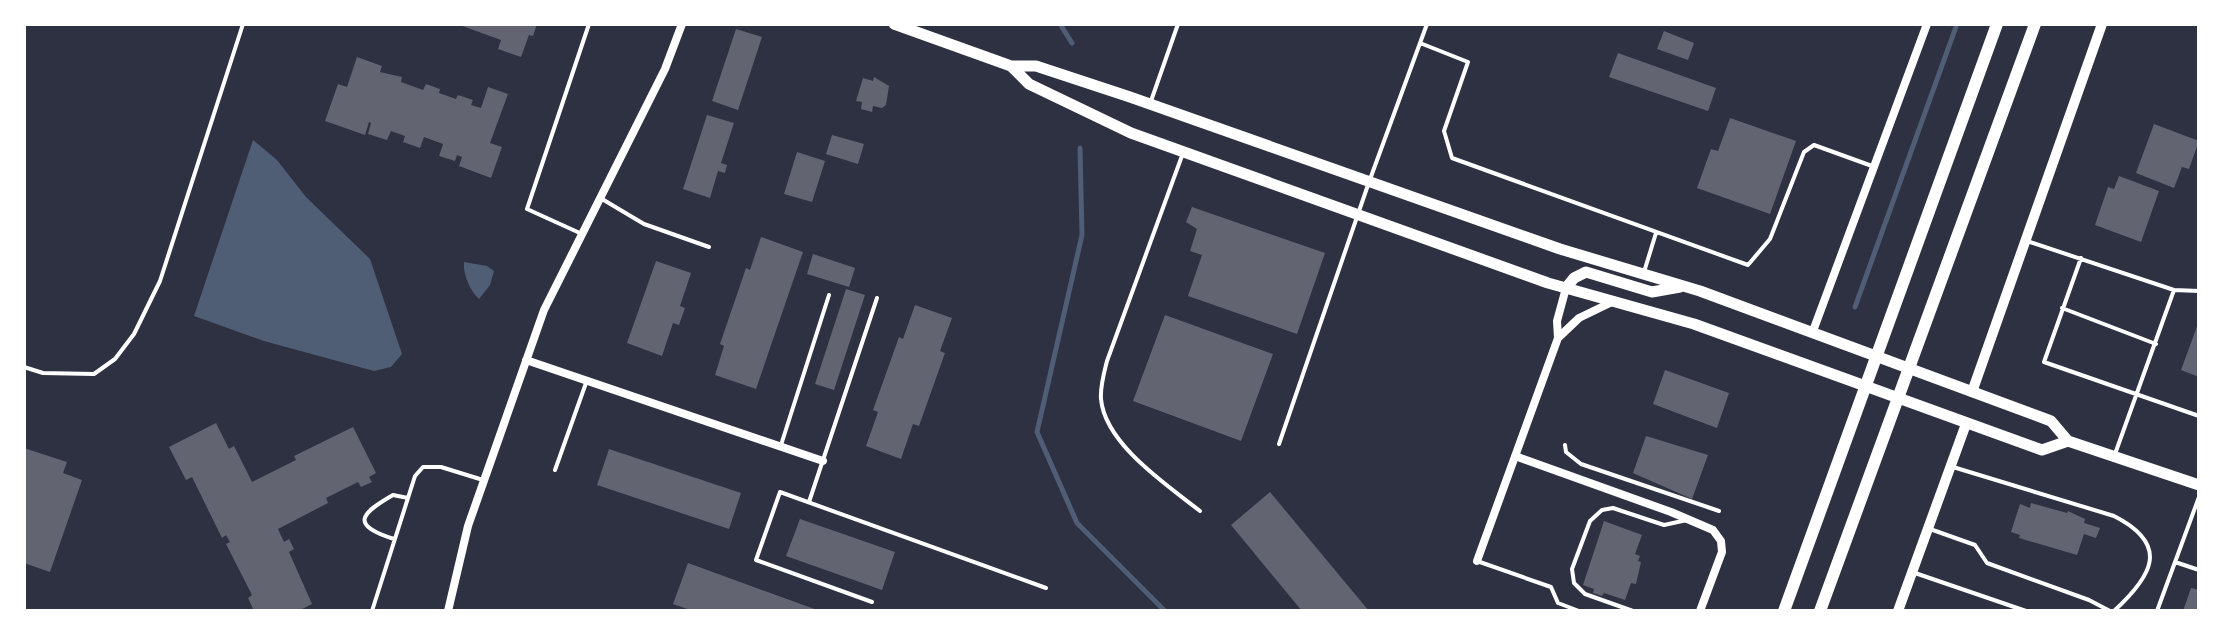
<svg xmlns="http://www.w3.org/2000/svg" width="2223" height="635" font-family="'Golos Text',sans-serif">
	<rect width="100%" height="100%" fill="#2d3142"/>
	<path fill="#4f5d75" d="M253,140l24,20 29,37 64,62 32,95 -11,13 -17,4 -110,-30 -70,-25z
		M464,262l23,4 7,5 -4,14 -11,14c-9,-8 -16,-24 -15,-37z"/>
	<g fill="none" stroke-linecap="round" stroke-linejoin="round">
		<path stroke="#4f5d75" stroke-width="5" d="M1060,24l12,19
			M1080,148l2,87 -45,197 40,91 88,88
			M1855,307l102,-283"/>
	</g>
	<path fill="#626471" d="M457,24h80l-4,12 -4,-1 -8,22 -23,-8 3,-9z
		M736,29l26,8 -24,73 -26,-9z
		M1664,31l30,12 -6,17 -31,-11z
		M1618,53l98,35 -8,23 -99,-34z
		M357,57l25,9 -2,6 22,5 -1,5 22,8 3,-6 14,5 -1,4 17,6 2,-4 15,5 -2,5 10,3 7,-21 20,7 -18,49 12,4 -11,31 -32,-12 3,-9 -5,-2 -2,6 -16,-5 4,-12 -19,-7 -4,11 -17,-6 2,-6 -14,-5 -4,9 -19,-6 3,-11 -2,-1 -4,13 -40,-14 13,-37 9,3z
		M874,77l15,9 -3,19 -4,3 -9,-2 -1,6 -11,-3 1,-7 -6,-1 7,-23 10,3z
		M707,115l27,8 -13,40 6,2 -2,8 -7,-2 -8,27 -27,-9z
		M1730,118l66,23 -26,73 -73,-26 14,-39 7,2z
		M2154,124l45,17 -10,28 -7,-2 -8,21 -38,-15z
		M832,135l32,9 -6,20 -32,-10z
		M797,152l28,9 -13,41 -28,-8z
		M2119,176l40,15 -18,51 -46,-17 13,-38 6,2z
		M1192,207l133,46 -28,81 -109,-38 14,-41 -12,-4 7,-22 -11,-7z
		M761,237l42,15 -47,137 -41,-14 9,-29 -4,-2 26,-76 4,2z
		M813,254l42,14 -6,19 -42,-13z
		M656,261l35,12 -11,33 5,2 -6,17 -6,-2 -11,33 -35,-13z
		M846,289l19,6 -31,95 -19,-6z
		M915,305l37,13 -12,33 5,2 -26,73 -6,-2 -12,35 -35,-13 12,-34 -5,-2 26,-73 4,2z
		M1165,315l108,39 -32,87 -108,-40z
		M2199,321v56l-18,-7z
		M1665,370l64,23 -12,35 -64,-24z
		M216,423l13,26 5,-3 18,36 44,-22 -2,-4 59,-29 23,46 -7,4 3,5 -11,5 -3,-5 -32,16 2,5 -50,26 6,13 5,-3 5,10 -5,3 23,52 -14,7h-44l-6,-13 4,-3 -26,-51 4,-2 -4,-7 -4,3 -30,-61 -6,3 -17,-33z
		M1646,436l62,19 -16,44 -59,-26z
		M24,448l43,14 -4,11 19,7 -32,92 -26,-9z
		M609,449l132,44 -12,36 -132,-44z
		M1270,492l99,119h-67l-71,-86z
		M2031,503l36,10 1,-2 17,8 -1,4 16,5 -4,10 -12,-4 -7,21 -58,-17 1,-3 -9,-3 9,-28 10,4z
		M800,519l95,33 -13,38 -96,-34z
		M1604,521l38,14 -7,19 5,2 -2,5 3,1 -5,22 -5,-1 -6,17 -21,-7 -2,3 -9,-3 1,-4 -11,-4z
		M688,563l132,48h-127l-20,-7z
		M2191,588l8,2v21h-16z"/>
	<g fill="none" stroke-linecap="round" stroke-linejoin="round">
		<path stroke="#fff" stroke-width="4" d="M1420,43l48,19 -24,69 8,27 296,107 22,-26 34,-87 10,-7 58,21
			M1151,101l27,-77
			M1183,153l-76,208c-3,12 -7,26 -6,38 4,45 66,86 99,112
			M602,199l42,25 65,23
			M582,234l-55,-25 62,-185
			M2027,241l147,49
			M2081,258l-37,104 155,54
			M1644,272l12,-39
			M2062,308l94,36
			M24,367l19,6 51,1 21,-15 19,-25 26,-53 83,-257
			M1279,444l90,-262 58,-158
			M781,445l48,-150
			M1565,445l1,7 15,12 138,47
			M2115,454l59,-164 25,1
			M1953,467l161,49c57,29 38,60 0,95
			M555,470l31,-87
			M809,502l68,-204
			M1930,529l45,16 12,18 102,37 21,11
			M394,539c-44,-14 -34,-25 -1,-44l15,3
			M1477,561l74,26 7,16 21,8
			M2175,562l24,8
			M1915,573l111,38
			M872,602l-116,-42 24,-68 266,96
			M372,611l43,-135 8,-9h18l42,13
			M1633,611l-48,-17 -11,-11 -2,-14 18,-48 12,-11 11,-2 51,17 23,-5
			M2157,611l42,-114"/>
		<path stroke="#fff" stroke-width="8" d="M1813,331l114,-307
			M1558,338l21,-20 33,-16
			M526,360l297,101
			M1515,456l156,56 42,18 8,11 1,11 -22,59
			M1477,561l81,-223 -1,-17 9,-33
			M448,611l20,-85 76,-216 121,-241 17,-45"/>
		<path stroke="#fff" stroke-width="10" d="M1972,392l130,-368
			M1898,611l68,-187"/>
		<path stroke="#fff" stroke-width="11" d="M894,24l117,42h25l94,31 430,152 140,42 351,130 17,20 131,44
			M1011,66l18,18 102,49 417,150 146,41 348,126 26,-9
			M1566,288l8,-10 12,-6 66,20 28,-5"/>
		<path stroke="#fff" stroke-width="12" d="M1784,611l213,-587
			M1820,611l215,-587"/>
	</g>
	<rect width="2223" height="635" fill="none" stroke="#ffffff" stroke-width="52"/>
</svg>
